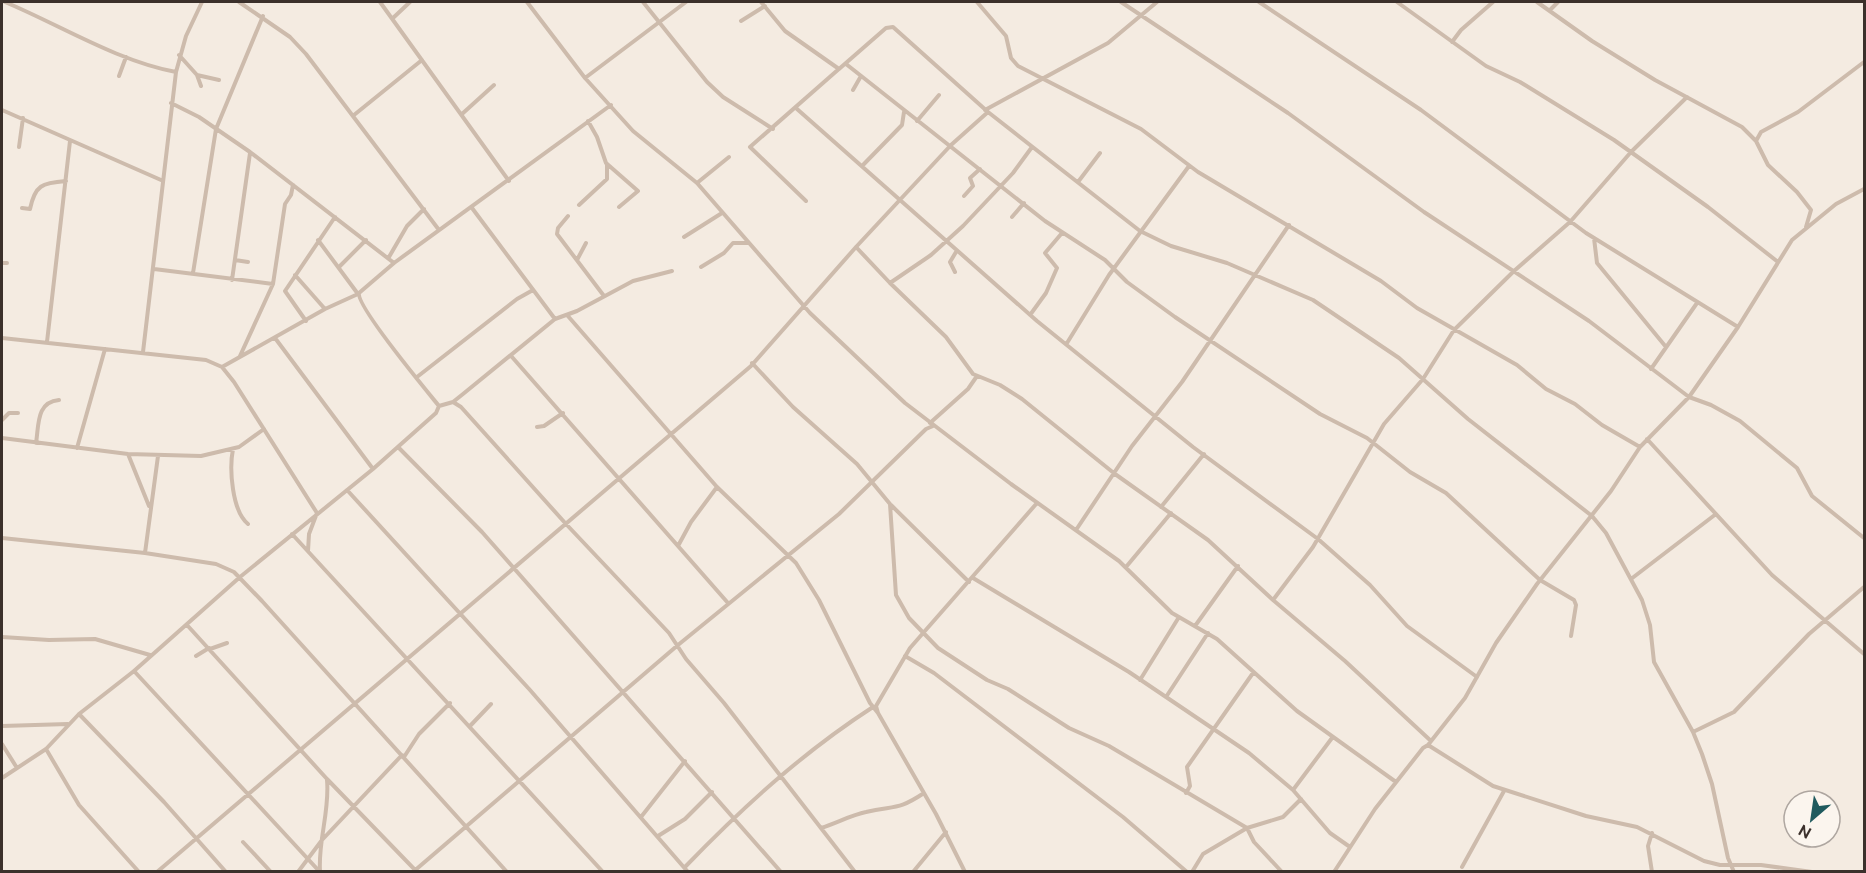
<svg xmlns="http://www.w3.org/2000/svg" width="1866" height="873" font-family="Ubuntu,sans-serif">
	<rect width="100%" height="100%" fill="#f4ebe1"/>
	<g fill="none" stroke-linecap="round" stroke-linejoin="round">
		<path stroke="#cdbbac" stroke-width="4" d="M5,2c55,23 112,59 171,70
			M239,2l51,35 16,17 133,176
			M380,2l129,179
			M527,2l58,76 48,53 64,52 113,130 95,90 106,81 108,77 53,52 45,26 80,72 99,71
			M643,2l64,80 16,15 50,32
			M761,2l24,29 54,38 47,-41 7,-1 95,85 152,119 31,15 56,17 86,37 86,58 69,61 124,97 14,17 36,67 8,25 4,37 39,70 9,22 10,30 16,74 6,14
			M977,2l29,34 5,22 7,8 123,63 57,43 183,109 36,27 100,57 29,24 29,15 27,21 38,22
			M1121,2l167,111 136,99 165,109 100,76 22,8 29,16 57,47 15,28 52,42
			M1259,2l162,108 165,123 152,94
			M1397,2l89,64 34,16 94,58 94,67 70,55
			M1537,2l55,39 63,39 87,47 14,14 12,24 29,27 14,18 -5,17
			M1550,10l8,-8
			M393,18l17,-16
			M741,21l24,-15
			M1452,42l9,-12 32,-28
			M179,55l18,20 22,5
			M846,64l199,157 60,39 22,22 48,35 145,97 47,24 43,34 36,21 94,87 34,20 2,5 -5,31
			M197,75l4,11
			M119,76l7,-19
			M585,78l101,-76
			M853,90l8,-14
			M171,103l28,14 51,35 144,111
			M797,109l240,212 156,126 125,92 52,46 37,41 70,51
			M2,110l159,70
			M985,110l123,-67 49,-41
			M462,114l32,-29
			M354,115l68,-55
			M588,121l9,16 9,26 32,28 -19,16
			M917,121l22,-26
			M1756,141l5,-9 37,-20 66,-50
			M19,147l4,-29
			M1032,147l-19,26 -50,53 -32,29 -41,28 56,54 27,37 27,11 22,14 93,75 93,66 65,60 72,61 86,80
			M863,165l39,-40 2,-13
			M1078,182l22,-29
			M697,183l32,-26
			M964,196l9,-10 -3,-8 10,-9
			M806,201l-56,-54 90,-79
			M579,205l28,-26v-14
			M22,208l8,1c5,-24 12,-26 36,-28
			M472,208l83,111
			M568,216l-10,12 -1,6 47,62
			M1012,217l12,-14
			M684,237l38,-24
			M1594,238l3,25 69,84
			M856,247l34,36
			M389,257l18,-31 17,-17
			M235,260l13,2
			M577,260l9,-17
			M2,263h5
			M340,266l26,-26
			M701,267l23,-14 9,-10h15
			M154,269l119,15 12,-80 6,-9 2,-10
			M955,272l-5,-10 6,-10
			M193,273l23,-144 47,-113
			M295,275l30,34
			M232,280l18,-127
			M567,315l150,172 79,76 23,37 51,103 8,10
			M1030,315l16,-22 11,-25 -12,-15 17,-20
			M306,321l-21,-30 50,-74
			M2,338l204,22 16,7 12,15 83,131 -8,21 -1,17
			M275,338l98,131
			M47,342l23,-201
			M1067,343l42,-68 80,-109
			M143,352l33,-280 10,-36 16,-34
			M240,356l33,-72
			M512,357l216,246
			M752,363l41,44 64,57 33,40 6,91 13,23 29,30 49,32 21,9 61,39 40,18 138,82 7,14 28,30
			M222,367l103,-58 33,-15 -40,-54
			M1651,369l46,-66
			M417,377l100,-78 16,-9
			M453,402l8,5 105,117 103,109 17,26 38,44 131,169
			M439,406l14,-4 10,-8 92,-75 22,-8 56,-30 39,-10
			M2,420l7,-7h9
			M930,423l38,-34 9,-13
			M537,427l7,-1 19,-13
			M2,438l126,16 73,2 38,-9 25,-18
			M1647,439l125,136 92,79
			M36,443c3,-18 0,-41 23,-43
			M398,447l84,85 299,340
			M77,448l28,-99
			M233,449c-4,20 -1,62 15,75
			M128,454l21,52
			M347,490l183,200 158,182
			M891,505l78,77
			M1161,507l43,-53
			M1076,530l56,-84 50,-64 107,-157
			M292,534l311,338
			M2,538l143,15 71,11 18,8 28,29 245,271
			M678,546l13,-24 26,-35
			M145,553l13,-97
			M1126,567l45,-54
			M973,578l156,94 120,81 44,37 37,43 20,14
			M1631,579l85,-65
			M1273,600l40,-53 71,-123 39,-45 31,-49 60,-59 56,-49 61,-70 56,-55
			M187,625l140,154 90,93
			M1195,626l43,-60
			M2,637l47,3 46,-1 55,16
			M210,649l17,-6
			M196,656l13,-8
			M905,656l29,17 189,144 64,55
			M134,671l186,201
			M1140,680l39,-63
			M1166,697l42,-64
			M79,714l85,88 62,70
			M2,726l66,-2
			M470,726l21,-22
			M1693,732l41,-20 75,-78 55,-47
			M2,744l15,24
			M1428,745l37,-47 31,-55 41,-59 74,-93 29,-44 49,-50 49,-70 54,-87 44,-36 28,-15
			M46,749l33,56 60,67
			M404,757l15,-23 31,-31
			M2,778l44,-29 33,-35 55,-43 106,-94 133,-108 63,-56 3,-7c-13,-16 -83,-100 -80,-113l35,-30 217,-158
			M1293,790l39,-52
			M1186,793l4,-7 -3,-19 66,-94
			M641,817l44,-56
			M821,828c16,-5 30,-13 45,-16 29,-7 31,-1 58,-19
			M658,836l27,-17 27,-27
			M243,842l28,30
			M685,867c58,-60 117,-114 188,-160
			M1462,867l42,-76
			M320,871c-2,-31 10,-60 7,-91
			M157,872l594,-506 105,-119 95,-102 37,-33
			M298,872l24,-32 80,-85
			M413,872l265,-227 161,-131 87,-85 7,-3
			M913,872l33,-40
			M965,872l-29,-58 -58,-101 -2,-7 34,-58 127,-145
			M1192,872l11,-18 44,-26 36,-11 18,-18
			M1334,872l41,-63 48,-61 5,-3 65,41 93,30 51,11 67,34 16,4h41l51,7
			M1652,872l-4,-26 4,-13"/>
	</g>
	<rect width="1866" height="873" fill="none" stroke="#3b302b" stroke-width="6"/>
	<g transform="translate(1812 819) rotate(209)"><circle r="28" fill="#fbf5ee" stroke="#aea6a0" stroke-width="1.5"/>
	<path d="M0-4.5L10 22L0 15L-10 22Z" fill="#1f5a5e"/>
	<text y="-9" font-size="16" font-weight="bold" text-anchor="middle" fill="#3b302b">N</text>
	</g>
</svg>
